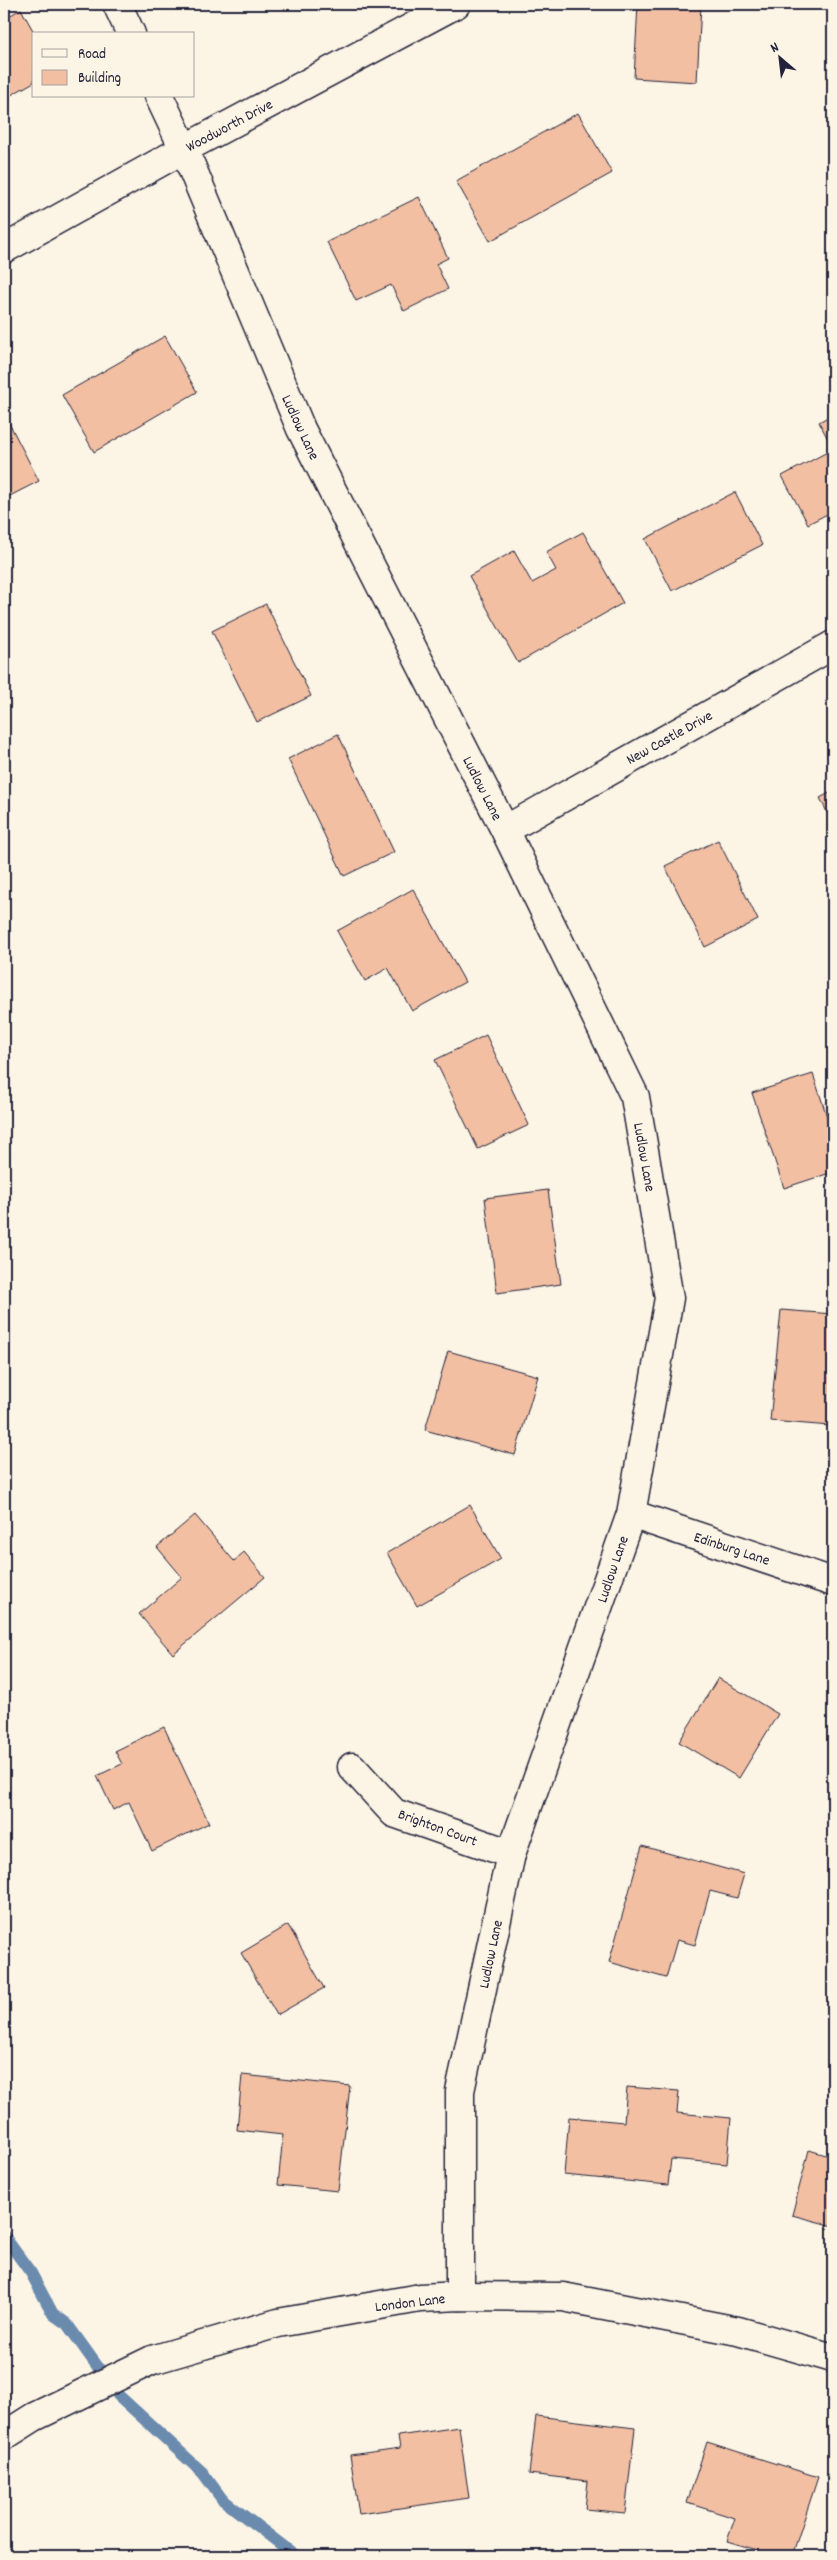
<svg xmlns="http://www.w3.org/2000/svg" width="837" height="2560" font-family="Dekko,sans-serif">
	<rect width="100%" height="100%" fill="#fcf5e5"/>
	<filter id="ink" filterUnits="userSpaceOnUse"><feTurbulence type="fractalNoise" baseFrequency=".02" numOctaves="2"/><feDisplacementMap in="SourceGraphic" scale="10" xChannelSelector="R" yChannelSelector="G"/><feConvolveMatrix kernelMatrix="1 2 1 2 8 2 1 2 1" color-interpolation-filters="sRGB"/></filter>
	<g filter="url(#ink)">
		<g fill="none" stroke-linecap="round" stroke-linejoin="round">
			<path stroke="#6b8bae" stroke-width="12" d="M4,2236l27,37 22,41 14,10 51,71 85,78 19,26 74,57"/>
		</g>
		<path fill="#f2bfa3" stroke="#22223b" d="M638,4h63l-4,78 -63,-4z
			M21,9l14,25 -1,48 -30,17v-80z
			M578,113l34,60 -122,68 -34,-60z
			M419,197l29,61 -12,6 12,25 -44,22 -13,-26 -35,16 -29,-59z
			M165,336l32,56 -103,60 -32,-57z
			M833,414v35l-14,-27z
			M9,423l30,58 -35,18v-74z
			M833,449v62l-25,13 -26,-48z
			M735,492l27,53 -90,46 -27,-52z
			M583,532l40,71 -105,60 -49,-87 45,-25 18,32 24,-13 -10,-18z
			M266,604l45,92 -54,26 -45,-91z
			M338,734l56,118 -50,24 -56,-117z
			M833,791v33l-13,-26z
			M718,840l40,80 -53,27 -40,-81z
			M413,889l52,93 -53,29 -24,-43 -23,13 -28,-50z
			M486,1035l43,90 -51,24 -43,-89z
			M813,1074l20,61v37l-49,16 -32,-95z
			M548,1190l13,94 -64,9 -12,-95z
			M781,1310l52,4v73l-3,39 -60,-5z
			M448,1351l90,25 -23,79 -90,-25z
			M470,1505l31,54 -84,47 -30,-53z
			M195,1515l39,46 10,-9 21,25 -92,77 -34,-40 43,-37 -25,-30z
			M718,1678l60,36 -39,64 -60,-36z
			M164,1727l45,96 -57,28 -23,-49 -16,8 -16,-34 25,-12 -7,-13z
			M642,1846l102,28 -7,24 -27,-7 -15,54 -18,-5 -11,38 -57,-16z
			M288,1925l36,63 -47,27 -36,-62z
			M242,2075l108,11 -12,105 -60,-6 5,-50 -46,-5z
			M627,2087l52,4 -2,22 54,5 -4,46 -56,-5 -3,26 -104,-10 5,-58 55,5z
			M809,2150l24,7v69l-41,-11z
			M536,2416l99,12 -10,85 -40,-4 3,-28 -59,-7z
			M459,2427l10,71 -110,16 -9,-59 50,-7 -2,-12z
			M707,2442l111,35 -26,79h-15l-50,-15 8,-23 -48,-15z"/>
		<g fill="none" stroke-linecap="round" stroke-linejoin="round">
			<defs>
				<path id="minor" d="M117,4l14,30
					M159,96l25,53 117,280 204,401 130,267 34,201 -38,216 -120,340 -51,237v205
					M4,249l180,-100 272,-145
					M505,830l328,-185
					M631,1514l202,68
					M352,1767l42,46 117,41"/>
				<path id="tertiary" d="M4,2436l30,-19 118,-57 126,-37 142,-25 40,-2 103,1 175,34 95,27"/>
			</defs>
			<use href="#minor" stroke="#22223b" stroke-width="31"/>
			<use href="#tertiary" stroke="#22223b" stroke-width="31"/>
			<use href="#minor" stroke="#fcf5e5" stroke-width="28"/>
			<use href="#tertiary" stroke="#fcf5e5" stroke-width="28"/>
		</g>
	</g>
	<g text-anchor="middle" stroke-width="5" stroke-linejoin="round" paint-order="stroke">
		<g font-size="15" fill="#22223b" stroke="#fcf5e5">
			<text transform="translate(229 125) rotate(-28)" y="5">Woodworth Drive</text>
			<text transform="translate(301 427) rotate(65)" y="5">Ludlow Lane</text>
			<text transform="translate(669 737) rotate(-29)" y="5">New Castle Drive</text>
			<text transform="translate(483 788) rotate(63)" y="5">Ludlow Lane</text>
			<text transform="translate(645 1157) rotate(80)" y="5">Ludlow Lane</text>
			<text transform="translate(732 1548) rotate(18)" y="5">Edinburg Lane</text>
			<text transform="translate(612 1569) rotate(-71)" y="5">Ludlow Lane</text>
			<text transform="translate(438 1827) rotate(20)" y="5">Brighton Court</text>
			<text transform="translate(490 1954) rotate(-78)" y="5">Ludlow Lane</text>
			<text transform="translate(410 2302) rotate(-7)" y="5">London Lane</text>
		</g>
	</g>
	<rect width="837" height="2560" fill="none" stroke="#fcf5e5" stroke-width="20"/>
	<rect x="10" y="10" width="817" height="2540" fill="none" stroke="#22223b" stroke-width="2" filter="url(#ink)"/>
	<rect x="32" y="32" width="162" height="65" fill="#fcf5e5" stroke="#a5a1a1"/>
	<rect x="42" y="49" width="25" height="8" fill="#fcf5e5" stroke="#a5a1a1"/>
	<text x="78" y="58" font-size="15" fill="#22223b">Road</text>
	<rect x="42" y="70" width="25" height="15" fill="#f2bfa3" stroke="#a5a1a1"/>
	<text x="78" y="82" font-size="15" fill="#22223b">Building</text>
	<g transform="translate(780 58) rotate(332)" stroke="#fcf5e5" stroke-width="4" paint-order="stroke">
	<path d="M0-4L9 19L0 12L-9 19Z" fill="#22223b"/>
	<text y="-8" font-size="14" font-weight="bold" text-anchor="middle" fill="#22223b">N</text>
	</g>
</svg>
